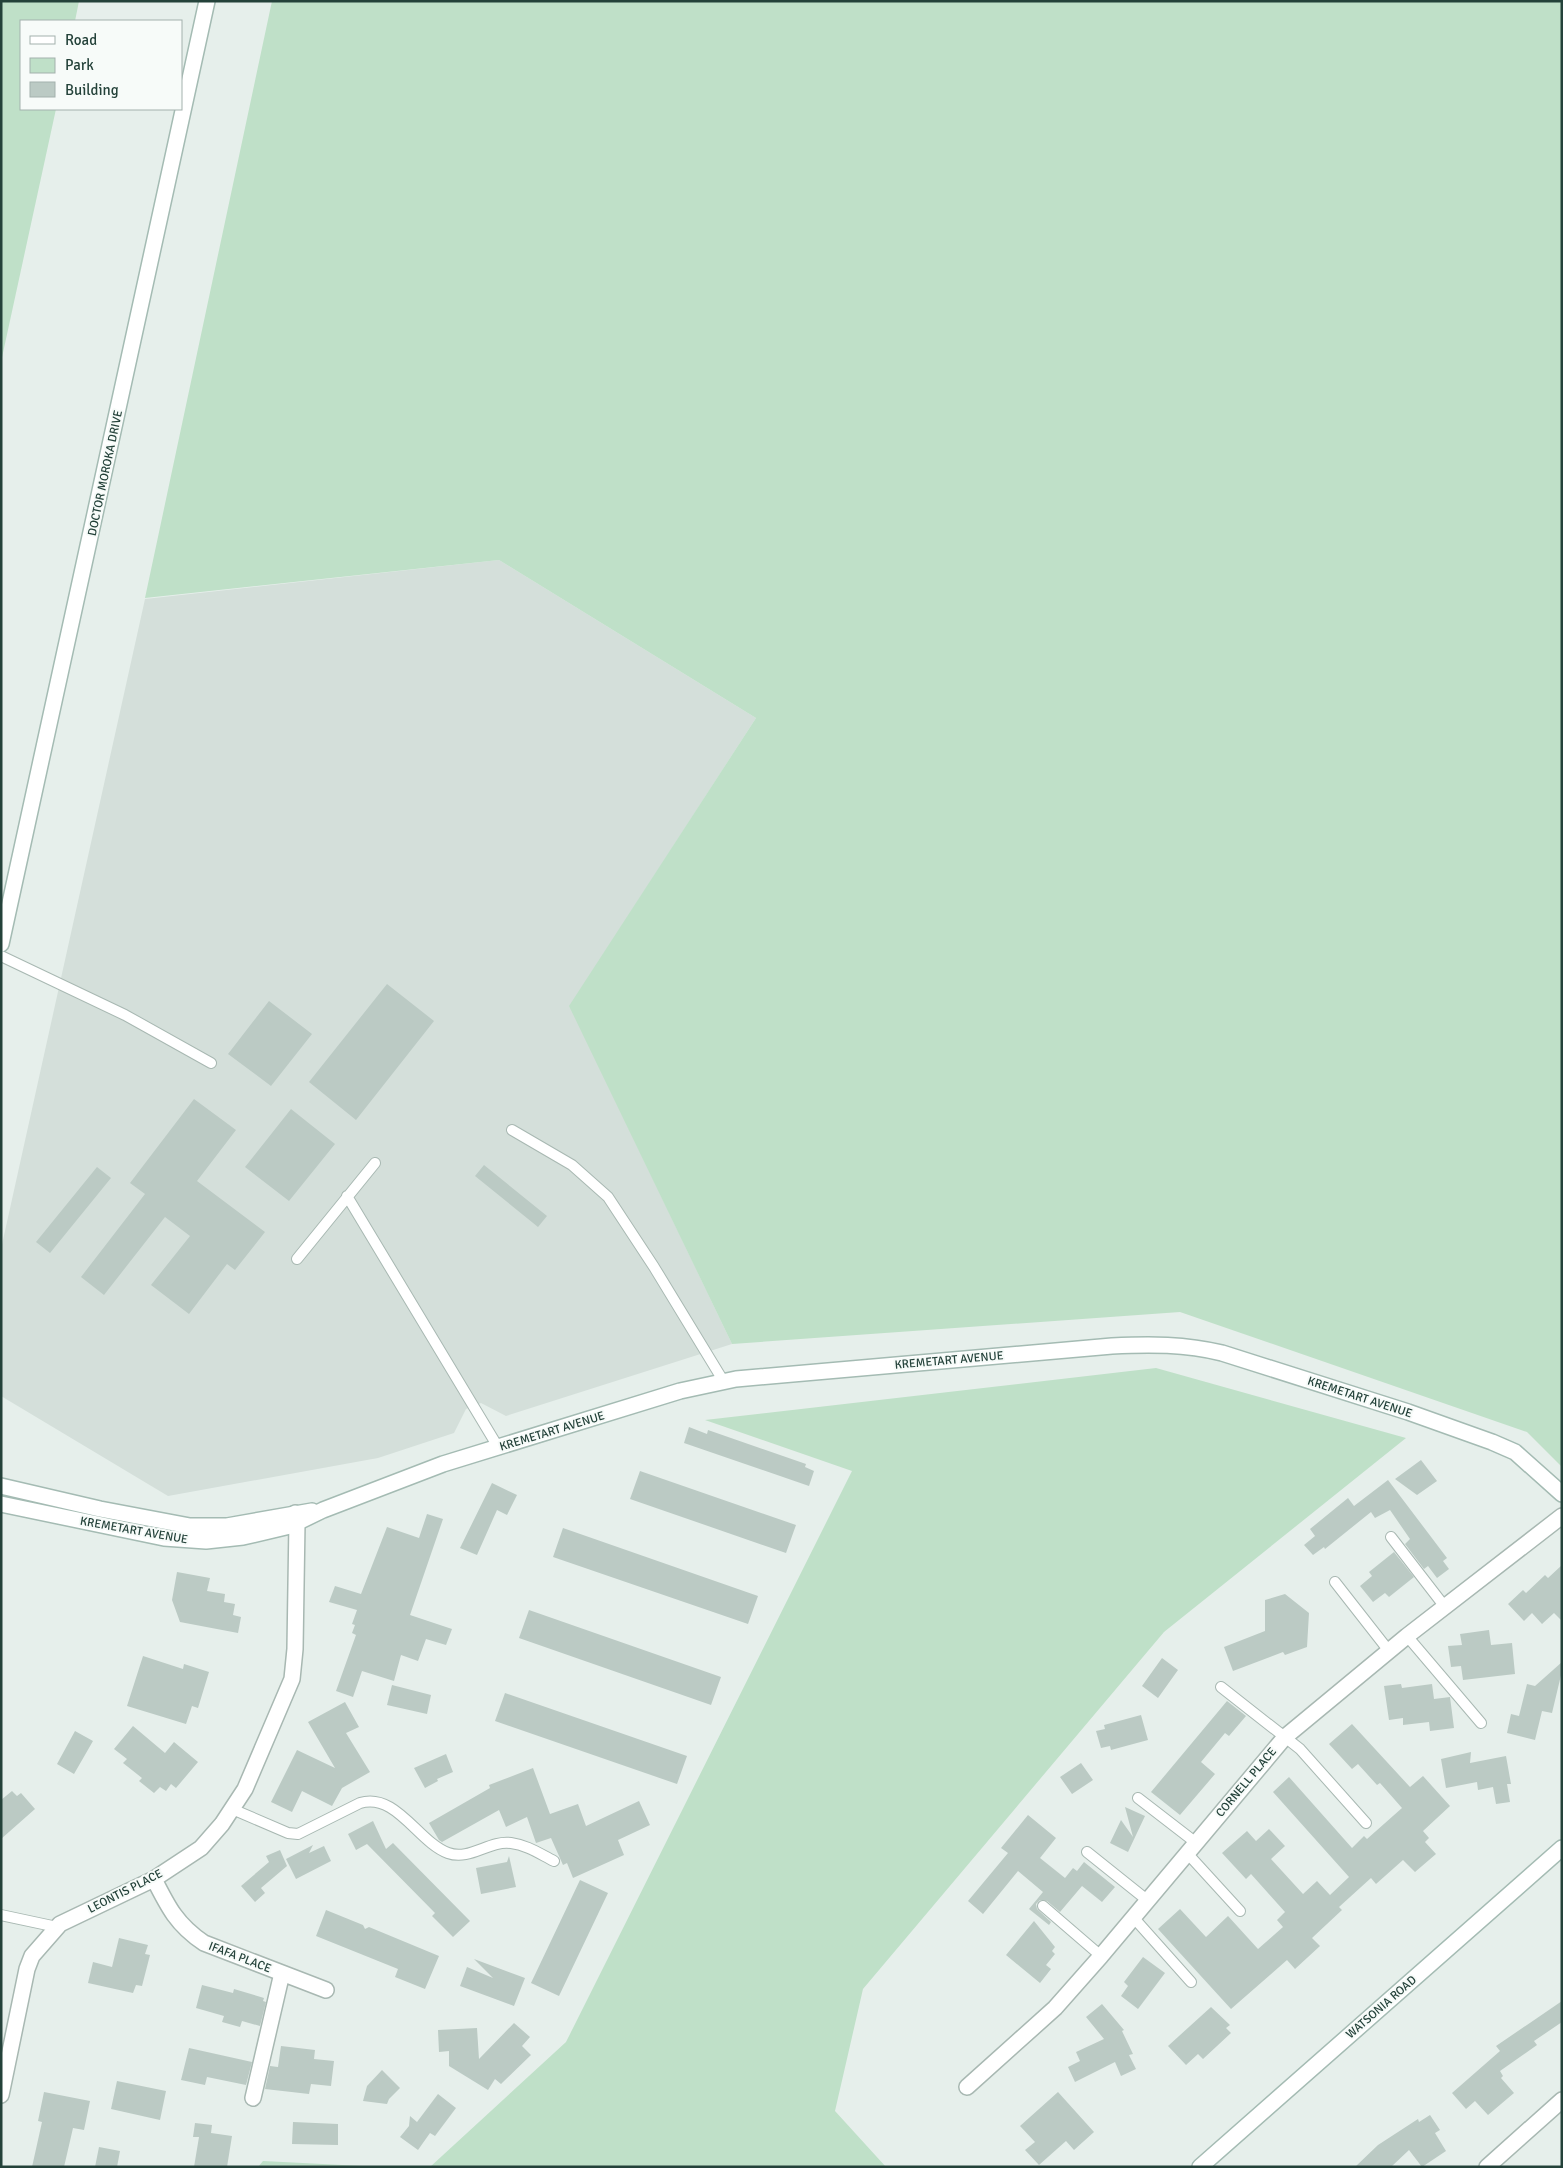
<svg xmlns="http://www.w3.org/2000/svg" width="1563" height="2168" font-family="Signika,sans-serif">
	<rect width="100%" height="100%" fill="#e6efeb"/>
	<path fill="#d4dfda" d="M499,560l257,158 -186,288 162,338 -226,72 -25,-13 -15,6 -12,24 -76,25 -210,38 -167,-100v-147l144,-650z"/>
	<path fill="#bfe0c8" d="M1,1h78l-4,20h-54v88h35l-55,253z
		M272,1h1290v1466l-35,-35 -347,-120 -448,32 -163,-338 187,-288 -257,-158 -354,38z
		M1156,1368l250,70 -242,194 -301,357 -28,122 51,56h-456l136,-125 286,-571 -147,-51z
		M263,2161l119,6h-124z"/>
	<path fill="#bbcac4" d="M387,984l47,37 -78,99 -47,-38z
		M269,1001l43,33 -41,52 -43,-32z
		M194,1099l42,31 -39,51 68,51 -30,38 -8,-6 -38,50 -38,-29 39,-49 -25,-19 -61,78 -23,-18 64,-83 -15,-11z
		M291,1109l44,35 -46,57 -44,-34z
		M484,1165l63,51 -9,11 -63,-51z
		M97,1167l14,11 -61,75 -14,-11z
		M689,1427l18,7 1,-4 98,34 -1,3 9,4 -5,15 -125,-43z
		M1421,1460l16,21 -20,14 -22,-16z
		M640,1471l156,54 -10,28 -156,-54z
		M1388,1480l59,78 -4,3 6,8 -12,9 -9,-12 -4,3 -19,-25 5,-5 -20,-29 -15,8 -4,-6 -46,37 -1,-2 -11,8 -9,-10 11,-9 -5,-7 38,-31 6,8z
		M492,1483l25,12 -10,20 -10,-5 -20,45 -17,-7z
		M427,1514l16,5 -33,96 42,14 -6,16 -20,-6 -8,22 -17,-6 -7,26 -32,-10 -9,26 -17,-6 20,-56 -4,-2 3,-8 -3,-1 5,-14 -28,-8 6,-16 26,8 26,-67 32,11z
		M563,1528l195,68 -10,28 -195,-67z
		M1394,1552l20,25 -25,20 -4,-4 -12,9 -13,-16 12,-10 -3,-4z
		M1562,1565v56l-8,-8 -12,11 -10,-11 -8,8 -16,-17 15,-14 3,3 19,-18 3,3z
		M177,1572l33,6 -3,13 18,3 -1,8 11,2 -2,11 8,2 -3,16 -58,-11 -8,-22z
		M1285,1594l24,19 -2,34 -22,8 -2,-3 -50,19 -9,-24 41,-16v-31z
		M529,1610l192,67 -10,28 -192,-67z
		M1489,1630l2,15 21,-2 3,31 -52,6 -2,-14 -10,1 -3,-21 14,-1 -2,-11z
		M143,1656l40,13 1,-5 25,8 -11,36 -6,-2 -6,18 -59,-18z
		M1162,1658l16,12 -20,28 -16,-12z
		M1562,1662v9l-10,42 -10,-2 -7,29 -28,-7 4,-19 8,2 8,-32 8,2z
		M1401,1684l1,4 30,-4 2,15 16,-2 4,31 -24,3 -1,-9 -26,3v-7l-14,2 -5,-34z
		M392,1685l39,10 -4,19 -40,-9z
		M505,1693l182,63 -10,28 -182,-63z
		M1227,1701l19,15 -17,20 -4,-3 -24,29 14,12 -35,41 -29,-23z
		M345,1702l14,25 -13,6 24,39 -28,16 -10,18 -30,-15 -10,21 -21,-10 26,-52 38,18 -27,-46z
		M1141,1715l7,25 -37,10 -1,-4 -9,2 -5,-17 9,-2 -1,-4z
		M1352,1724l58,63 13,-11 27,30 -27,25 6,7 -4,4 11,12 -21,18 -12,-12 -27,24 -5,-6 -32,29 3,3 -30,28 8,8 -25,23 -8,-9 -56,49 -73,-80 22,-20 26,28 22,-21 30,33 25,-22 -6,-7 8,-8 -34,-38 -5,5 -24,-26 25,-22 9,10 13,-12 16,17 -14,13 32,35 14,-13 13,14 19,-18 -76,-85 16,-15 63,71 12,-12 3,3 35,-31 -22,-25 -3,2 -19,-21 -6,5 -23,-25z
		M133,1726l32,27 9,-11 24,20 -22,26 -5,-4 -5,7 -6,-4 -6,6 -15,-12 3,-3 -19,-15 4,-4 -13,-10z
		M75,1731l18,10 -19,33 -17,-10z
		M1471,1752l-1,11 36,-7 5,28h-4l3,18 -14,2 -3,-17 -15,3 -1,-8 -31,6 -5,-29z
		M446,1754l7,18 -16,7 1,2 -13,7 -11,-20z
		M1081,1763l12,17 -21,14 -12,-17z
		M533,1768l17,46 28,-10 8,22 53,-25 11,24 -32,15 6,15 -51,23 -6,-15 -4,2 -12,-27 -15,5 -9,-26 -21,10 -7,-17 -57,32 -3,-2 -10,-17 61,-35 -1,-3z
		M12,1791l5,5 4,-3 14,16 -34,30v-39z
		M1125,1807l20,9 -17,36 -18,-9 11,-23 12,17z
		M1028,1815l28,23 -16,20 25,20 8,-10 4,3 7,-9 31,25 -13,15 -20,-16 -22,26 -13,-11 -7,-1 -4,4 1,5 14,13 -2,3 -20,-16 14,-17 -25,-21 -35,43 -15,-13 40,-48 -7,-5z
		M373,1821l13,28 7,-6 77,78 -17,16 -21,-21 3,-3 -68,-69 -11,6 -8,-16z
		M313,1845l-4,8 15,-7 7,15 -35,18 -10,-20z
		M280,1850l7,16 -26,22 4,5 -10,9 -14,-16 28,-24 -3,-6z
		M509,1856l7,31 -35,7 -5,-26 31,-6z
		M580,1880l28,13 -49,103 -28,-13z
		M326,1910l37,15 2,4 4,-2 70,29 -14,33 -30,-12 3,-8 -82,-33z
		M1034,1921l21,26 -3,4 3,3 -9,11 5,4 -11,14 -34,-28z
		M119,1938l29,7 -3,9 5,1 -8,31 -6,-1 -3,8 -45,-10 5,-21 19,5z
		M1143,1957l22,16 -27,36 -17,-13 7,-10 -4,-4z
		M474,1959l51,19 -11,28 -54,-20 7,-19 26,11z
		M202,1985l31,8 1,-4 30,9 -1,3 3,1 -6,24 -18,-5 -2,6 -18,-5 2,-6 -28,-8z
		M1562,2001v21l-28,19 3,4 -37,26 3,5 -2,2 13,15 -26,22 -13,-14 -9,8 -14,-16 48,-42 -4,-5z
		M1102,2004l22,26 -2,1 11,23 -4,1 7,14 -15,7 -6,-14 -40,20 -7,-15 12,-6 -4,-9 28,-13 -18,-22z
		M1211,2007l19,18 -4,3 5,5 -28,26 -5,-5 -12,11 -18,-19z
		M514,2023l16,14 -8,9 9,9 -30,29 -6,-5 -7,11 -39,-24v-15l-10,1 -1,-22 39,-2 2,31z
		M281,2046l34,4 -1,9 20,2 -3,25 -20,-2 -2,10 -44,-5 5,-23 8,1z
		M189,2048l63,14 -6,23 -39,-8 -2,8 -24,-5z
		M382,2070l18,18 -11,11 -2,5 -24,-3 4,-15z
		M117,2081l49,10 -6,29 -49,-11z
		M44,2092l46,9 -6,29 -11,-2 -9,39h-32l10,-45 -4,-1z
		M1058,2092l36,40 -20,18 -8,-9 -27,24 -14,-15 10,-8 -15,-16z
		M438,2094l18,14 -21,28 -5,-3 -12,17 -18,-13 9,-11 1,-10 7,6z
		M1430,2115l10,15 -5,3 11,18 -24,16 -13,-17 -18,17h-36l23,-22 40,-26 1,3z
		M293,2122l45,2v21l-46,-1z
		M195,2123l17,2 -1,8 21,3 -5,31h-33l5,-30h-6z
		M99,2147l21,4 -3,16h-22z"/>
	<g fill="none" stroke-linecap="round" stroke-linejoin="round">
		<defs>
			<path id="lane" d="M1,956l124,59 86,48
				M512,1130l60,35 36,32 46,70 70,115
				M347,1196l151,251
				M297,1259l78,-96
				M1391,1537l54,70
				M1335,1582l54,69
				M1407,1636l74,87
				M1221,1687l79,62 66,74
				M1138,1798l57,44
				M232,1809l56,24 10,1 62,-31c36,-11 58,39 88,50 22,8 41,-13 63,-10 16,2 29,11 43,18
				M1087,1852l60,48
				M1187,1853l53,58
				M1043,1906l58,50
				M1,1915l56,12
				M1133,1917l58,65"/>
			<path id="street" d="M154,1879c14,28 23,46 50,64l122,47
				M967,2087l88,-79 46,-52 184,-219 122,-101 155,-120
				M1,2095l26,-126 5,-13 28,-32 94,-45 47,-31 21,-24 23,-35 47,-110 3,-30 2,-127 -2,-9
				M253,2098l29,-125
				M1487,2167l75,-67"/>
			<path id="secondary" d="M1,944l206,-943
				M1,1486l99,23 90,17h37l85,-15
				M1,1504l163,34 42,3 37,-4 47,-11 33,-16 120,-46 237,-73 56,-12 376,-33c38,-2 73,-2 110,7l186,59 84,30 23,10 47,42
				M1200,2167l362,-319"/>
		</defs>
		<use href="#lane" stroke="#a8b8b2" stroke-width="12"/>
		<use href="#street" stroke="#a8b8b2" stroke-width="18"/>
		<use href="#secondary" stroke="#a4bbb3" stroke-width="18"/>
		<use href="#lane" stroke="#fff" stroke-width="10"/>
		<use href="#street" stroke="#fff" stroke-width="15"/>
		<use href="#secondary" stroke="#fff" stroke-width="15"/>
	</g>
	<g text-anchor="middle" stroke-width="4" stroke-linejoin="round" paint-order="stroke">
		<g font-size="12" fill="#24423a" stroke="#f7fbf9">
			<text transform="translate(105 473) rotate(-78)" y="4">DOCTOR MOROKA DRIVE</text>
			<text transform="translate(949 1360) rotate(-5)" y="4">KREMETART AVENUE</text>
			<text transform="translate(1360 1397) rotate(18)" y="4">KREMETART AVENUE</text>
			<text transform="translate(552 1431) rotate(-17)" y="4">KREMETART AVENUE</text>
			<text transform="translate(134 1530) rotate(10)" y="4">KREMETART AVENUE</text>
			<text transform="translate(1246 1782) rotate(-50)" y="4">CORNELL PLACE</text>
			<text transform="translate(125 1891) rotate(-27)" y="4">LEONTIS PLACE</text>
			<text transform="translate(240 1957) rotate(21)" y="4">IFAFA PLACE</text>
			<text transform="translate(1381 2007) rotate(-41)" y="4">WATSONIA ROAD</text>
		</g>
	</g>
	<rect width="1563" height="2168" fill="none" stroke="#24423a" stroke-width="5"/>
	<rect x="20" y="20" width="162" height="90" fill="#f7fbf9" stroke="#a3b1ad"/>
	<rect x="30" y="36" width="25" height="8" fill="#ffffff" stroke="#a3b1ad"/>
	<text x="65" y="45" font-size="15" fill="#24423a">Road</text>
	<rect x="30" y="58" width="25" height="15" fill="#bfe0c8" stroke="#a3b1ad"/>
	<text x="65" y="70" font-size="15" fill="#24423a">Park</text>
	<rect x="30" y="82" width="25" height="15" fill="#bbcac4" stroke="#a3b1ad"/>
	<text x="65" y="95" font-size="15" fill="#24423a">Building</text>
</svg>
